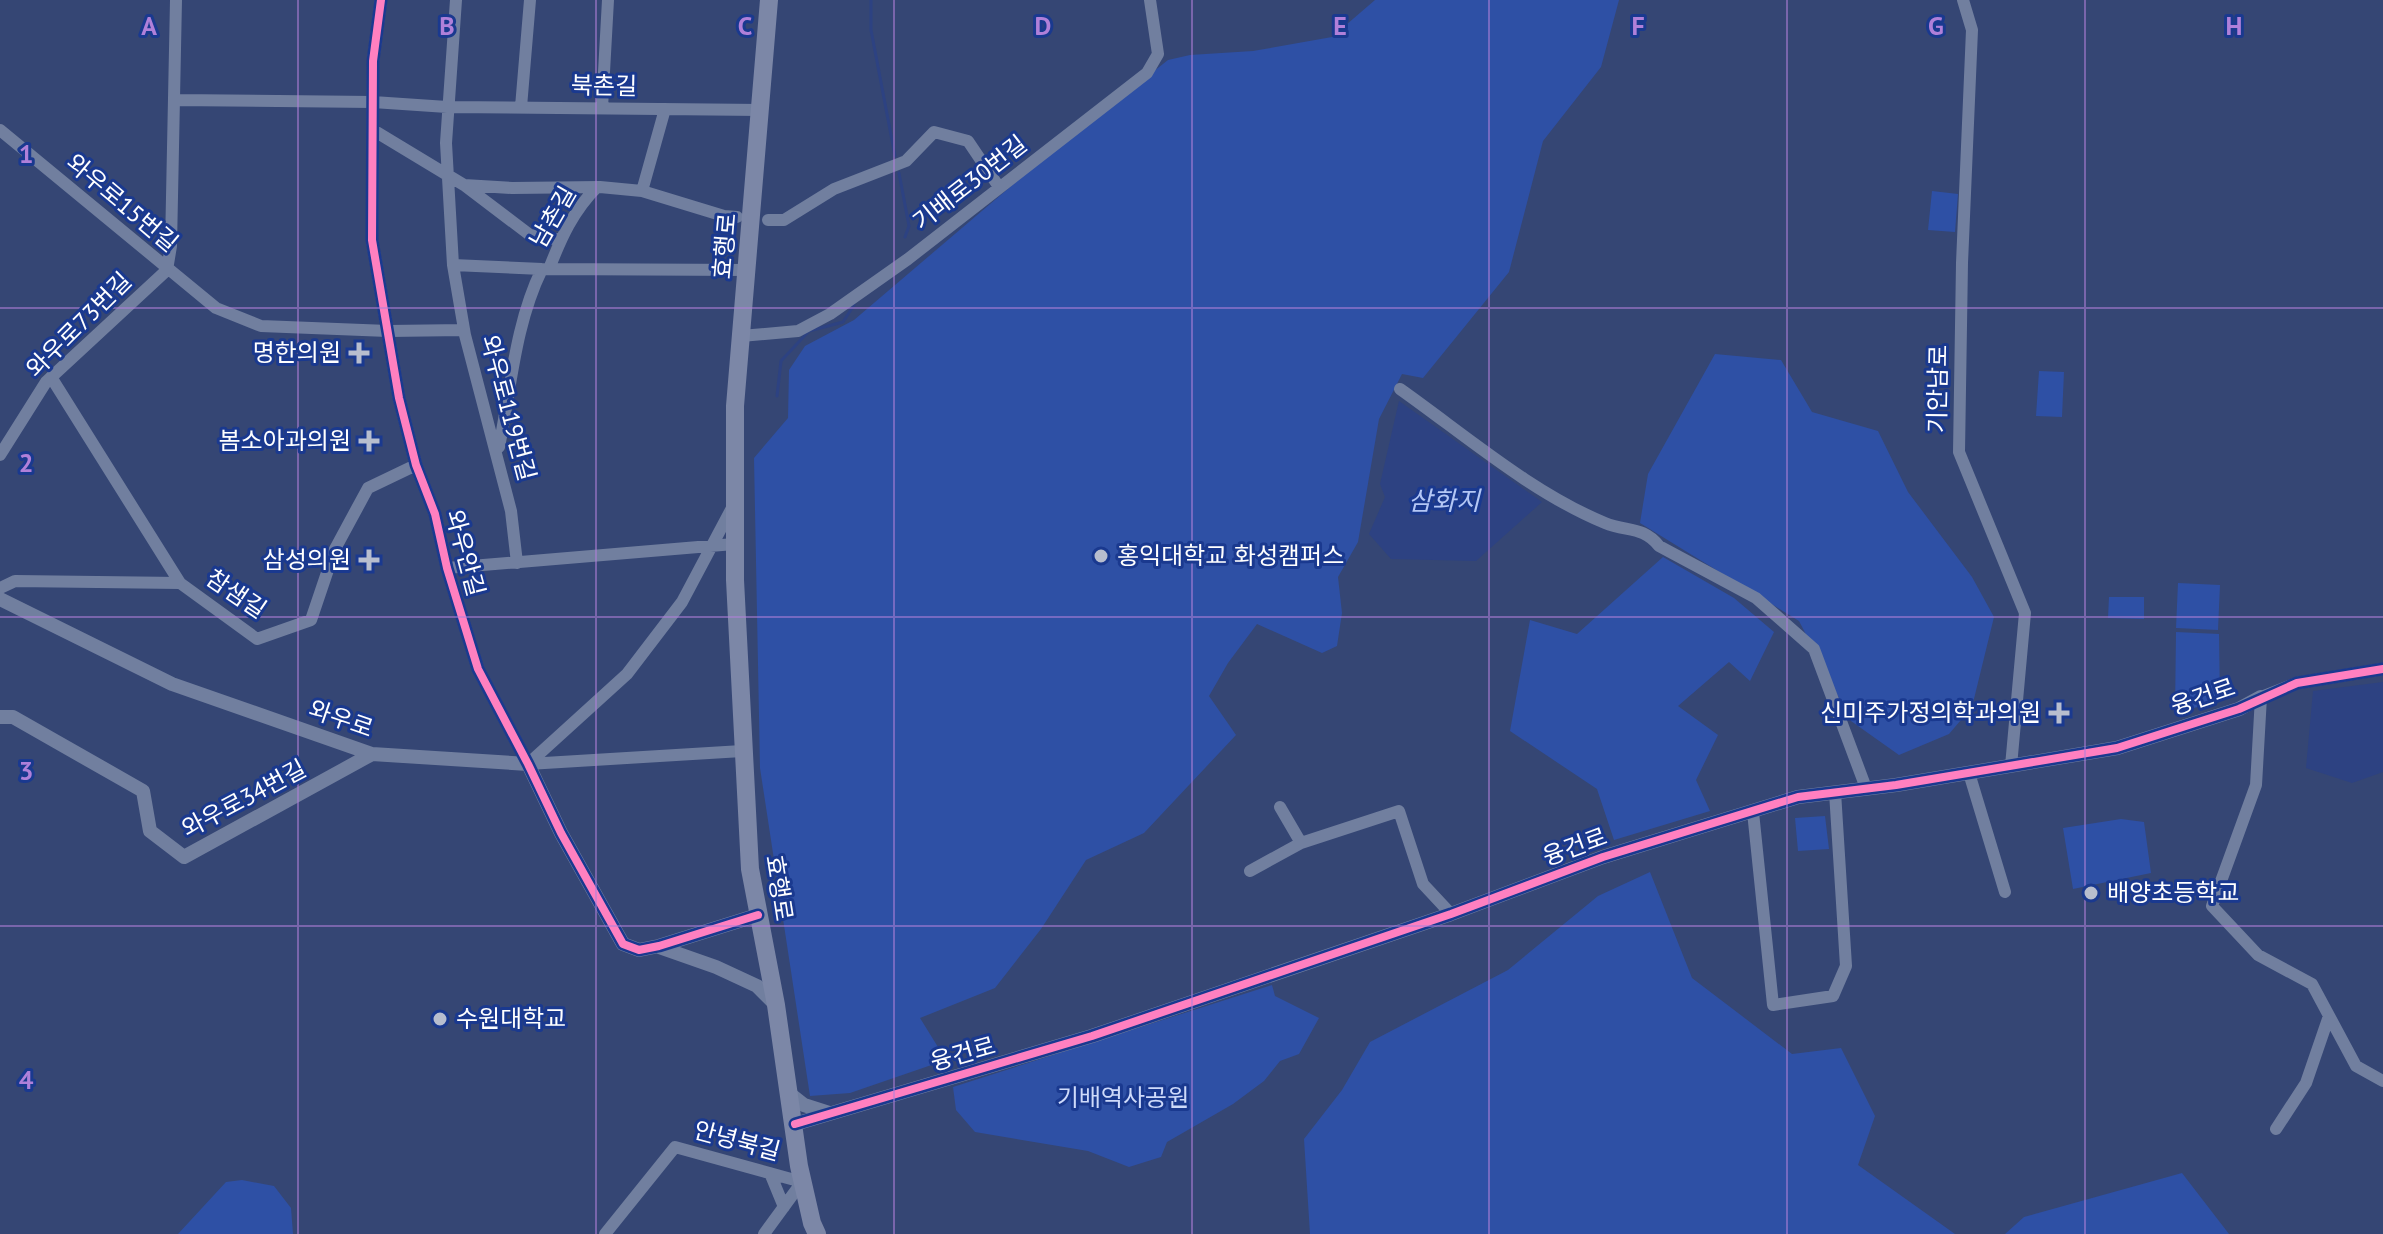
<svg xmlns="http://www.w3.org/2000/svg" width="2383" height="1234" font-family="'PT Sans','Noto Sans KR',sans-serif">
	<rect width="100%" height="100%" fill="#354674"/>
	<path fill="#2e50a5" d="M1375,0h244l-18,67 -58,74 -34,131 -86,106 -21,-4 -23,45 -21,123 -20,35 4,36 -5,33 -15,7 -65,-29 -29,39 -19,33 27,39 -92,98 -58,27 -45,69 -46,59 -75,30 26,42 -96,33 -40,3 -50,-328 -6,-310 34,-40 1,-48 16,-24 49,-26 183,-156 131,-104 22,-5 63,-4 79,-14z
		M1932,191l26,3 -3,38 -27,-2z
		M1715,354l66,6 31,52 66,19 30,61 64,85 22,40 -22,90 -23,27 -50,21 -48,-34 -52,-100 -159,-98 8,-49z
		M2039,371l25,1 -2,45 -26,-1z
		M1663,557l71,41 40,34 -24,49 -21,-19 -51,44 40,29 -22,45 14,31 -96,29 -17,-51 -87,-58 20,-111 47,14z
		M2178,583l42,2 -2,45 -42,-2z
		M2109,597h35v22l-36,-1z
		M2176,632l43,2 1,67 -45,12z
		M1825,816l4,33 -31,2 -3,-33z
		M2121,819l23,3 7,51 -78,16 -10,-61z
		M1650,872l42,106 100,76 49,-6 34,68 -17,49 97,69h-645l-6,-95 38,-49 28,-48 138,-72 90,-74z
		M1272,985l3,11 44,22 -20,36 -19,7 -16,20 -31,23 -66,38 -6,15 -32,10 -41,-16 -113,-19 -19,-22 -3,-23z
		M2182,1173l47,61h-224l19,-17z
		M242,1180l32,6 17,22 2,26h-115l48,-52z"/>
	<path fill="#2d4282" d="M1399,401l143,101 -66,59 -85,-2 -22,-25 16,-37 -5,-13z
		M2383,682v90l-31,11 -46,-15 7,-77z"/>
	<g fill="none" stroke-linecap="round" stroke-linejoin="round">
		<path stroke="#2d4282" stroke-width="3" d="M871,0v30l24,126
			M899,173l10,53 -4,11
			M777,396l4,-35 28,-30 34,-9 11,-17"/>
		<path stroke="#717f9f" stroke-width="12" d="M381,0l-8,61 -1,179 27,158 17,67 19,49 12,54 31,101 50,95
			M456,0l-10,143 7,122 89,4 205,1
			M1963,0l9,30 -10,233 -3,189 66,161 -14,153
			M174,100l199,2 74,5 314,3
			M521,107l9,-107
			M602,108l6,-108
			M0,130l216,178 45,18 127,5 76,-1
			M373,130l91,55 48,3 88,-1 42,4 82,25 13,1
			M464,185l66,50 30,5
			M642,191l23,-82
			M768,220h16l50,-31 72,-28 28,-29 34,9 31,46
			M453,265l12,70 46,176 6,52
			M549,269c12,-31 24,-58 48,-82
			M741,336l57,-5 32,-17 78,-55 239,-186 11,-19 -8,-54
			M51,377l129,206 77,56 54,-19 24,-71 33,-61 48,-23
			M1400,389c65,46 132,104 205,134 22,9 38,3 54,23l97,52 58,51 52,139
			M499,447c12,-59 16,-123 43,-178
			M0,455l46,-73 121,-112 4,-24 5,-246
			M447,568l287,-24
			M0,588l15,-7 165,2
			M2383,669l-86,14 -36,14 -5,88 -44,121 46,49 54,29 44,82 27,15
			M528,764l99,-90 55,-72 51,-96
			M528,764l214,-13
			M1969,773l36,119
			M1280,807l21,36
			M1753,812l20,193 60,-9 13,-30 -11,-174
			M1250,871l51,-28 98,-32 24,73 28,30
			M2276,1129l30,-46 23,-67
			M770,1173l14,34
			M605,1234l70,-87 127,35 -38,52"/>
		<path stroke="#717f9f" stroke-width="14" d="M0,599l172,85 200,70 156,10 33,69 62,111 16,6 20,-4 99,-31
			M0,717h13l130,74 7,40 34,26 188,-103
			M659,947l57,20 41,19 19,19
			M790,1094l14,11 25,8
			M795,1124l297,-88 359,-122 152,-57 195,-60 98,-12 221,-37 122,-39 22,-12"/>
		<path stroke="#7c87a7" stroke-width="18" d="M769,0l-34,406v174l15,289 26,136 23,161 13,57 5,11"/>
		<defs>
			<path id="cycleway" d="M381,0l-8,61 -1,179 27,158 17,67 19,49 12,54 31,101 50,95 33,69 62,111 16,6 20,-4 99,-31
				M795,1124l297,-88 359,-122 152,-57 195,-60 98,-12 221,-37 122,-39 58,-26 86,-14"/>
		</defs>
		<use href="#cycleway" stroke="#1a398f" stroke-width="13"/>
		<use href="#cycleway" stroke="#ff80c0" stroke-width="8"/>
	</g>
	<path fill="none" stroke="#b080d9" stroke-width="2" stroke-opacity="0.55" d="M298,0v1234M596,0v1234M894,0v1234M1192,0v1234M1489,0v1234M1787,0v1234M2085,0v1234M0,308h2383M0,617h2383M0,926h2383"/>
	<g fill="#b8bece" stroke="#1a398f" stroke-width="3">
		<path d="M355 341h8v8h8v8h-8v8h-8v-8h-8v-8h8z"/>
		<path d="M365 429h8v8h8v8h-8v8h-8v-8h-8v-8h8z"/>
		<circle cx="1101" cy="556" r="8"/>
		<path d="M365 548h8v8h8v8h-8v8h-8v-8h-8v-8h8z"/>
		<path d="M2055 701h8v8h8v8h-8v8h-8v-8h-8v-8h8z"/>
		<circle cx="2091" cy="893" r="8"/>
		<circle cx="440" cy="1019" r="8"/>
	</g>
	<g text-anchor="middle" stroke-width="6" stroke-linejoin="round" paint-order="stroke">
		<g font-size="24" fill="#fff" stroke="#1a398f">
			<text transform="translate(604 86) rotate(1)" y="8">북촌길</text>
			<text transform="translate(970 183) rotate(-38)" y="8">기배로30번길</text>
			<text transform="translate(122 203) rotate(40)" y="8">와우로15번길</text>
			<text transform="translate(553 217) rotate(-60)" y="8">남촌길</text>
			<text transform="translate(725 246) rotate(-85)" y="8">효행로</text>
			<text transform="translate(79 325) rotate(-45)" y="8">와우로73번길</text>
			<text transform="translate(1938 389) rotate(-89)" y="8">기안남로</text>
			<text transform="translate(508 408) rotate(75)" y="8">와우로119번길</text>
			<text transform="translate(465 553) rotate(75)" y="8">와우안길</text>
			<text transform="translate(236 594) rotate(34)" y="8">참샘길</text>
			<text transform="translate(2203 697) rotate(-19)" y="8">융건로</text>
			<text transform="translate(341 719) rotate(19)" y="8">와우로</text>
			<text transform="translate(244 799) rotate(-28)" y="8">와우로34번길</text>
			<text transform="translate(1575 847) rotate(-20)" y="8">융건로</text>
			<text transform="translate(779 888) rotate(81)" y="8">효행로</text>
			<text transform="translate(963 1054) rotate(-16)" y="8">융건로</text>
			<text transform="translate(737 1141) rotate(15)" y="8">안녕북길</text>
		</g>
		<g font-size="24" fill="#fff" stroke="#1a398f" text-anchor="end">
			<text x="341" y="361">명한의원</text>
			<text x="351" y="449">봄소아과의원</text>
			<text x="1117" y="564" text-anchor="start">홍익대학교 화성캠퍼스</text>
			<text x="351" y="568">삼성의원</text>
			<text x="2041" y="721">신미주가정의학과의원</text>
			<text x="2107" y="901" text-anchor="start">배양초등학교</text>
			<text x="456" y="1027" text-anchor="start">수원대학교</text>
		</g>
		<g font-size="24" fill="#cedafa" stroke="#1a398f">
			<text x="1123" y="1106">기배역사공원</text>
		</g>
		<g font-size="26" font-style="italic" fill="#b4c7f5" stroke="#1a398f">
			<text x="1444" y="510">삼화지</text>
		</g>
	</g>
	<g font-size="26" text-anchor="middle" font-weight="bold" fill="#b080d9" stroke="#1a398f" stroke-width="6" stroke-linejoin="round" paint-order="stroke">
		<text x="149" y="35">A</text>
		<text x="447" y="35">B</text>
		<text x="745" y="35">C</text>
		<text x="1043" y="35">D</text>
		<text x="1340" y="35">E</text>
		<text x="1638" y="35">F</text>
		<text x="1936" y="35">G</text>
		<text x="2234" y="35">H</text>
		<text x="26" y="163">1</text>
		<text x="26" y="472">2</text>
		<text x="26" y="780">3</text>
		<text x="26" y="1089">4</text>
	</g>
</svg>
